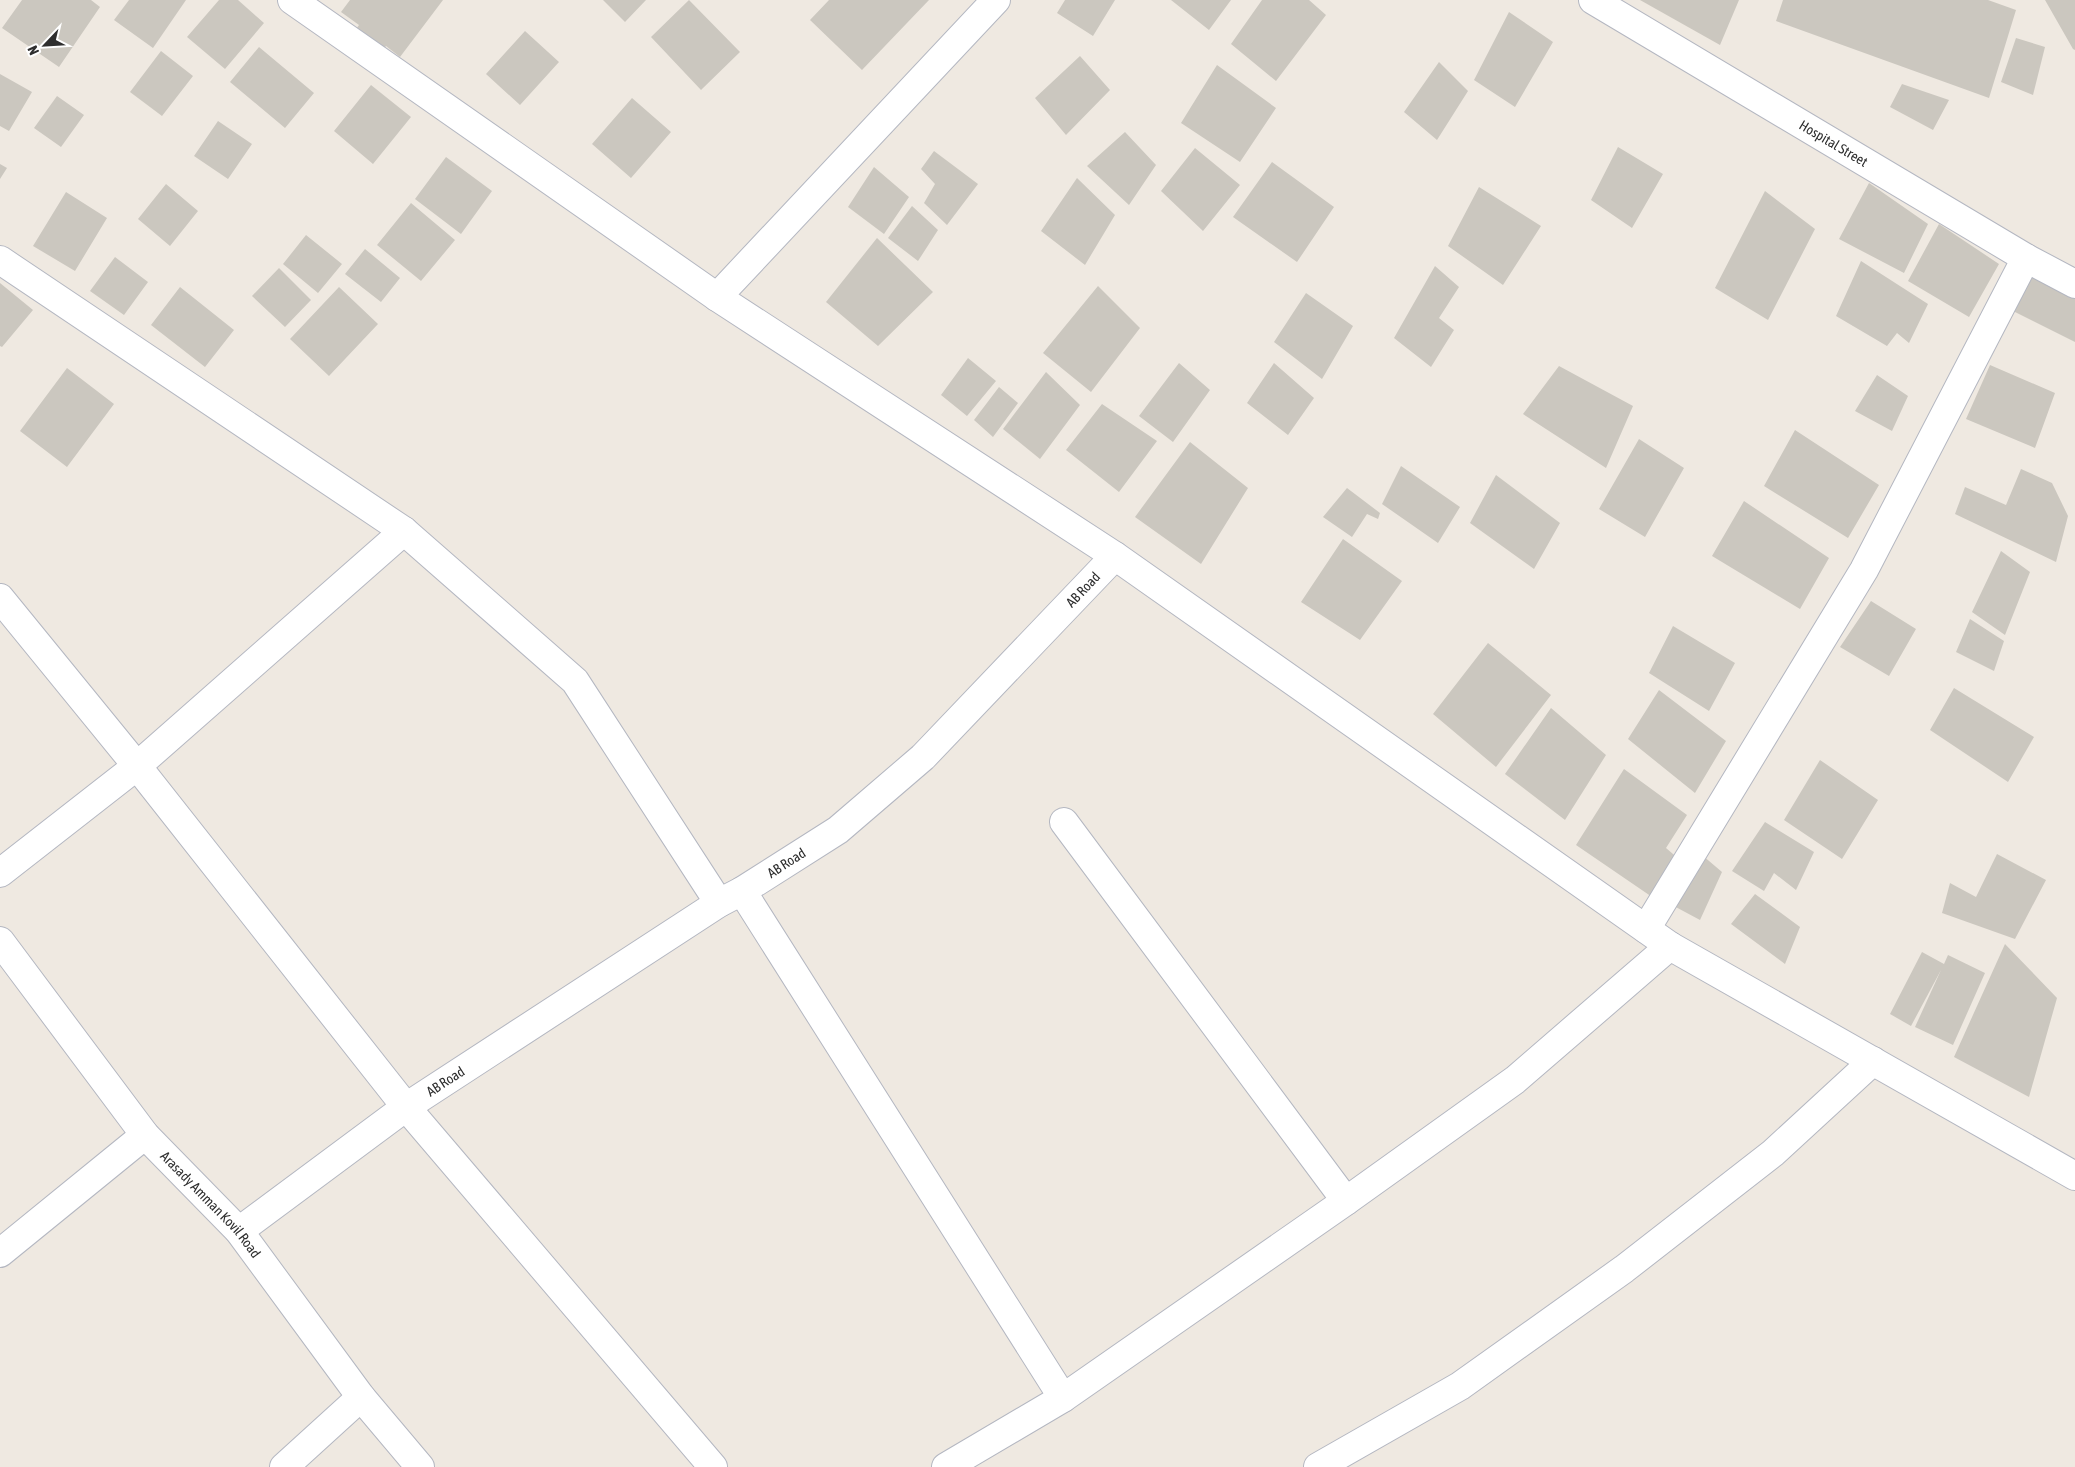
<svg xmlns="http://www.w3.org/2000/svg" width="2075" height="1467" font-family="'Asap Condensed',sans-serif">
	<rect width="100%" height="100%" fill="#efe9e1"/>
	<path fill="#cbc7bf" d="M22,0h69l9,7 -41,60 -57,-39z
		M129,0h57l-33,48 -39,-28z
		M219,0h19l26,23 -39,46 -38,-32z
		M350,0h93l-43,57 -14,-11 -6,7 -26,-21 5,-7 -18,-13z
		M603,0h43l-21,22z
		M689,0l51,52 -39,38 -50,-53z
		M829,0h100l-67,70 -52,-50z
		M1065,0h50l-22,36 -36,-23z
		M1171,0h60l-22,30z
		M1262,0h47l17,15 -50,66 -45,-37z
		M1640,0h99l-19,45z
		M1783,0h205l28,10 -27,88 -213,-77z
		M2045,0h30v50l-2,-1z
		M1509,12l44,30 -38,65 -41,-27z
		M525,31l34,31 -39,43 -34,-31z
		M2016,38l29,9 -12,48 -32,-13z
		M259,47l55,46 -29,35 -55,-46z
		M161,51l32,25 -31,40 -32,-24z
		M1080,56l30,34 -44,45 -31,-37z
		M1439,62l29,29 -31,49 -33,-28z
		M1217,65l59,43 -36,54 -59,-39z
		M0,74l32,18 -23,39 -9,-5z
		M1902,84l47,16 -16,30 -43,-23z
		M371,85l40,32 -38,47 -39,-33z
		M57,96l27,19 -23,32 -27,-19z
		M632,98l39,34 -40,46 -39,-34z
		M218,121l34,23 -24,35 -34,-23z
		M1125,132l31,33 -27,40 -42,-39z
		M1618,147l45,27 -31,54 -41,-28z
		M1195,148l45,37 -37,46 -42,-40z
		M934,151l44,33 -31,41 -23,-22 11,-19 -14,-15z
		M446,157l46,34 -31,43 -46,-35z
		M1272,162l62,45 -37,55 -64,-45z
		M0,164l7,4 -7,11z
		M874,167l35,30 -25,37 -36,-27z
		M1077,178l38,37 -30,50 -44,-34z
		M1869,183l59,41 -24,49 -65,-34z
		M166,184l32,27 -28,35 -32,-27z
		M1479,187l62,39 -38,59 -55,-39z
		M1765,191l50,38 -47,91 -53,-32z
		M66,192l41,26 -32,53 -42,-25z
		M411,203l44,37 -34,41 -44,-36z
		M912,206l26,24 -20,31 -30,-23z
		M1939,224l60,40 -30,53 -61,-36z
		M306,235l36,29 -24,29 -35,-29z
		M877,238l56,54 -55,54 -52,-44z
		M365,249l35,29 -19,24 -36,-28z
		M115,257l33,25 -24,33 -34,-24z
		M1861,261l67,43 -19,39 -12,-10 -10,13 -51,-30z
		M1435,266l24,21 -20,31 15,12 -23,37 -37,-29z
		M279,268l32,32 -26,27 -33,-31z
		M2028,270l47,25v47l-64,-32z
		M0,283l33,27 -31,37 -2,-1z
		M1098,286l42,42 -49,64 -48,-39z
		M180,287l54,43 -29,37 -54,-42z
		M339,287l39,37 -49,52 -39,-37z
		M1306,293l47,33 -31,53 -48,-37z
		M968,358l28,23 -29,35 -26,-21z
		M1179,363l31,27 -37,52 -34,-26z
		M1274,363l40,35 -26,37 -41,-32z
		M1990,365l65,28 -20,55 -69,-29z
		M1559,366l74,40 -27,62 -83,-54z
		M67,368l47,36 -47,63 -47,-36z
		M1046,372l34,33 -40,54 -37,-30z
		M1877,375l31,21 -16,35 -37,-20z
		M999,387l19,16 -25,34 -19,-17z
		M1102,404l55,37 -38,51 -53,-42z
		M1795,430l84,55 -31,53 -84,-52z
		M1639,439l45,29 -39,69 -46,-28z
		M1190,442l58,46 -47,76 -66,-47z
		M1401,466l59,41 -22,36 -56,-39z
		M2021,469l31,14 16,33 -12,46 -101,-48 10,-27 41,18z
		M1496,475l64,48 -26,46 -64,-46z
		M1347,488l33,25 -2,6 -11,-5 -15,23 -29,-20z
		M1744,501l85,57 -29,51 -88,-53z
		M1343,539l59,42 -42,59 -59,-38z
		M2001,551l29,21 -25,63 -33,-23z
		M1871,601l45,28 -27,47 -49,-29z
		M1970,619l34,22 -10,30 -38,-19z
		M1673,626l62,37 -26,48 -60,-38z
		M1488,643l63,52 -55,72 -63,-53z
		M1954,688l80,49 -26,45 -78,-52z
		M1659,690l67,51 -31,52 -67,-54z
		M1551,708l55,47 -41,65 -60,-46z
		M1820,760l58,40 -36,59 -58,-39z
		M1624,769l63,46 -21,33 14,12 -25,39 -79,-54z
		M1765,822l49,30 -18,38 -22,-17 -10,18 -32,-20z
		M1997,854l49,26 -31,59 -73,-26 8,-30 26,14z
		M1702,855l20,17 -22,48 -28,-15z
		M1755,894l45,33 -15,37 -54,-40z
		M2005,944l52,54 -28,99 -75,-40z
		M1922,952l22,12 4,-9 37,18 -32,72 -38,-18 26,-57 -30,56 -21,-12z"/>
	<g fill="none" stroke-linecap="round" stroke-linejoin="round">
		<defs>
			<g id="minor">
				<path d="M292,0l425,297 398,259 555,390 405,230"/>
				<path id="s1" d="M1593,0l433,258 49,26"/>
				<path d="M0,260l404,271 171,150 144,222"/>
				<path d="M717,297l279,-297"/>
				<path d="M0,598l137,168 269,341 307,360"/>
				<path d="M1064,822l282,379"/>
				<path d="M0,873l137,-107 267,-235"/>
				<path d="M742,891l321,507"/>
				<path d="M1646,929l218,-359 162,-312"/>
				<path id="s2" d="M0,941l145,194 94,96 122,166 59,70"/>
				<path id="s3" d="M239,1231l167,-124 313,-204 23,-12 96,-61 85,-73 192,-201"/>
				<path d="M0,1253l145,-118"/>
				<path d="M284,1467l77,-70"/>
				<path d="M946,1467l117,-69 283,-197 169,-121 155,-134"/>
				<path d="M1318,1467l142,-81 164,-117 149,-116 100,-92"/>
			</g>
		</defs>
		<use href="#minor" stroke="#b4b7c1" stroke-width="30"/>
		<use href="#minor" stroke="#fff" stroke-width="28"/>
	</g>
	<g text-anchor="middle" stroke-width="5" stroke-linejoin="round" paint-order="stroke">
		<g font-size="14" fill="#2e2e2e" stroke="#fff">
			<text dy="5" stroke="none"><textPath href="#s1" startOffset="280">Hospital Street</textPath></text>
			<text dy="5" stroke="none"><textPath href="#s3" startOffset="1065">AB Road</textPath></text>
			<text dy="5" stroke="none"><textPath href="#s3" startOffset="660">AB Road</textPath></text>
			<text dy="5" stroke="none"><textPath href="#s3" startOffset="255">AB Road</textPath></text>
			<text dy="5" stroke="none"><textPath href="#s2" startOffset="338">Arasady Amman Kovil Road</textPath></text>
		</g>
	</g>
	<g transform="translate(45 45) rotate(245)" stroke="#ffffff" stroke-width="4" paint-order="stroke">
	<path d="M0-4L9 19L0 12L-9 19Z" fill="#2e2e2e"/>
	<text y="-8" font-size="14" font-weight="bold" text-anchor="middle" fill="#2e2e2e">N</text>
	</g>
</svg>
